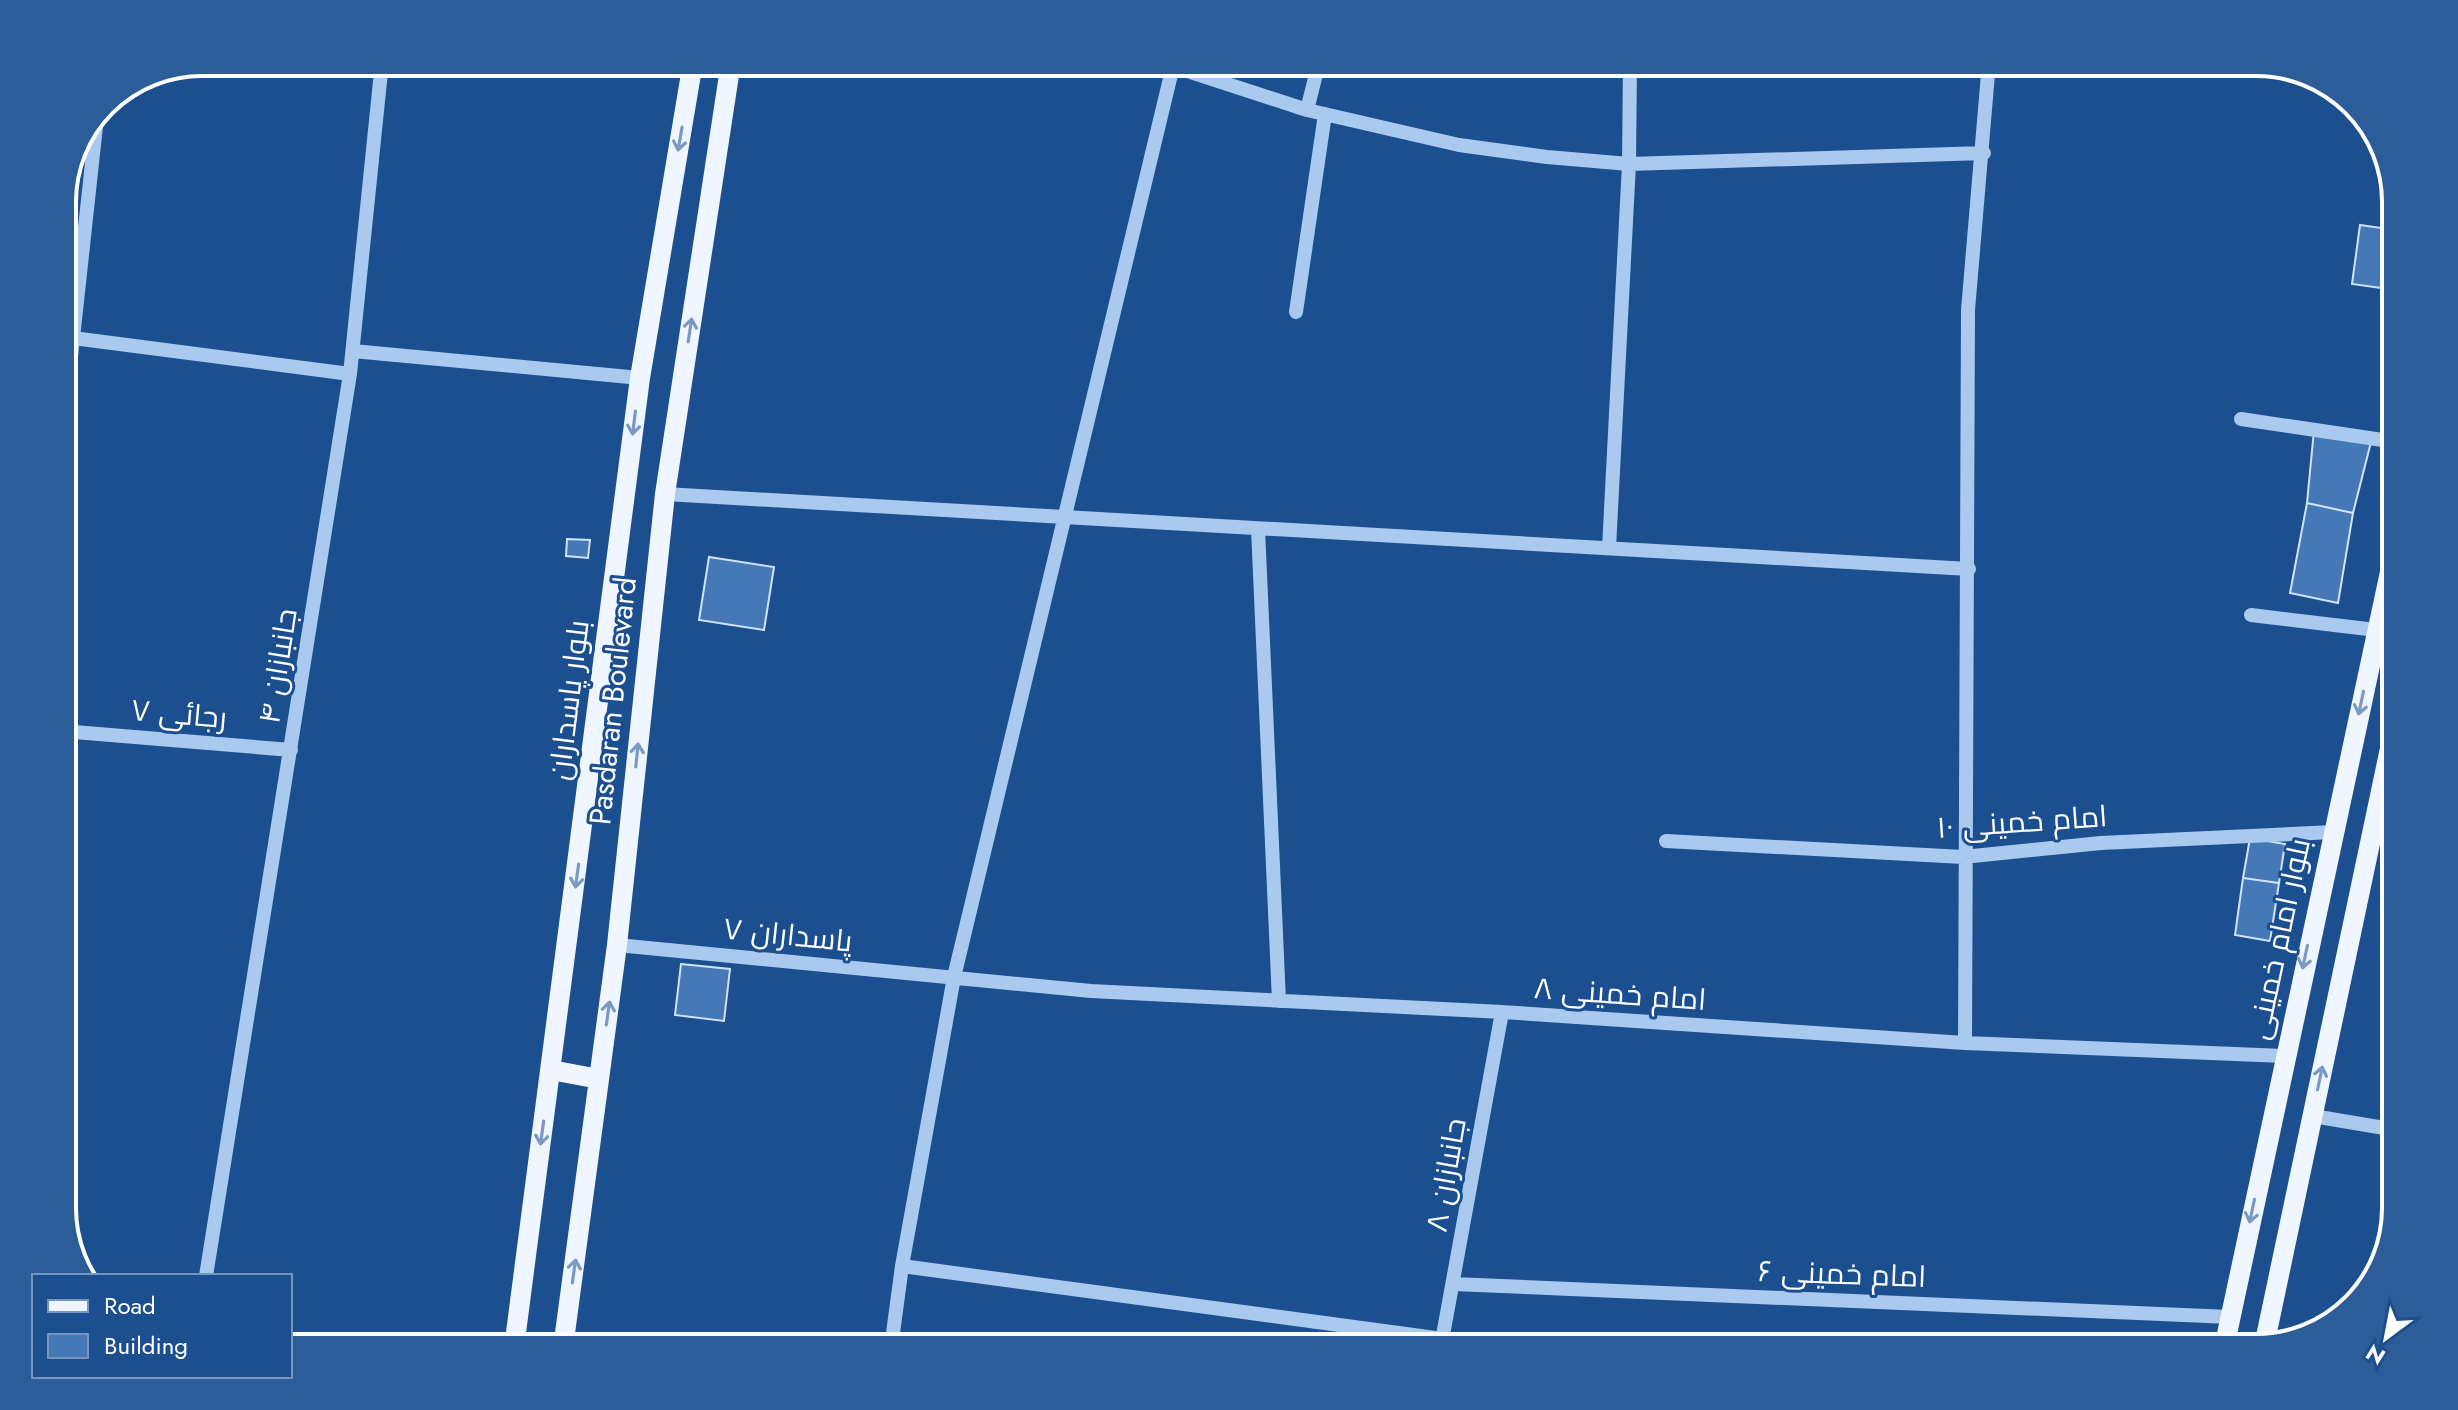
<svg xmlns="http://www.w3.org/2000/svg" width="2458" height="1410" font-family="Jost,Cairo,sans-serif">
	<rect width="100%" height="100%" fill="#1b4f8f"/>
	<path fill="#4478b7" stroke="#cfe3fa" stroke-width="2" d="M2360,225l36,5v60l-44,-6z
		M2314,430l58,8 -19,75 -46,-10z
		M2307,503l46,10 -15,90 -48,-10z
		M567,539l23,1 -2,18 -22,-2z
		M709,557l65,10 -10,63 -65,-10z
		M2250,838l35,6 -6,39 -36,-5z
		M2243,878l36,5 -9,58 -35,-6z
		M681,964l49,5 -6,52 -49,-6z"/>
	<g fill="none" stroke-linecap="round" stroke-linejoin="round">
		<path stroke="#a9c9ee" stroke-width="14" d="M1160,62l147,48 152,35 88,12 82,7 355,-11
			M1307,110l12,-48
			M97,117l-24,221 277,36
			M1296,312l29,-198
			M353,351l287,27
			M2241,419l155,23
			M62,443l11,-105
			M665,494l1304,75
			M1258,529l21,472
			M1609,548l20,-384 1,-102
			M2251,615l125,15
			M62,731l229,19
			M1666,841l297,16 138,-14 232,-11
			M617,945l474,46 411,21 463,31 319,13
			M1965,1043l3,-733 21,-248
			M2313,1116l83,14
			M902,1266l541,73
			M206,1276l144,-902 32,-312
			M1453,1284l777,33
			M1441,1346l61,-334
			M891,1348l11,-82 52,-289 220,-915"/>
		<path stroke="#f0f6ff" stroke-width="20" d="M551,1070l48,9
			M2264,1346l132,-626
			M514,1348l126,-970 53,-316
			M563,1348l54,-403 48,-451 66,-432
			M2224,1348l172,-804"/>
	</g>
	<defs><path id="oneway-shaft" d="M-6 0H5M1.5-3L5.5 0L1.5 3" fill="none" stroke-width="1.6" stroke-linecap="round" stroke-linejoin="round" transform="scale(2)"/></defs>
	<g stroke="#7b9ac1">
		<use href="#oneway-shaft" transform="translate(680 139) rotate(100)"/>
		<use href="#oneway-shaft" transform="translate(690 330) rotate(-81)"/>
		<use href="#oneway-shaft" transform="translate(634 423) rotate(97)"/>
		<use href="#oneway-shaft" transform="translate(2361 703) rotate(102)"/>
		<use href="#oneway-shaft" transform="translate(637 755) rotate(-84)"/>
		<use href="#oneway-shaft" transform="translate(577 876) rotate(98)"/>
		<use href="#oneway-shaft" transform="translate(2305 957) rotate(102)"/>
		<use href="#oneway-shaft" transform="translate(608 1013) rotate(-82)"/>
		<use href="#oneway-shaft" transform="translate(2320 1078) rotate(-78)"/>
		<use href="#oneway-shaft" transform="translate(542 1133) rotate(98)"/>
		<use href="#oneway-shaft" transform="translate(2252 1211) rotate(102)"/>
		<use href="#oneway-shaft" transform="translate(574 1271) rotate(-82)"/>
	</g>
	<g text-anchor="middle" stroke-width="6" stroke-linejoin="round" paint-order="stroke">
		<g font-size="30" fill="#fff" stroke="#1b4f8f">
			<text transform="translate(278 666) rotate(-81)" y="10">جانبازان ۴</text>
			<text transform="translate(569 700) rotate(-83)" y="10">بلوار پاسداران</text>
			<text transform="translate(613 701) rotate(-84)" y="10">Pasdaran Boulevard</text>
			<text transform="translate(179 714) rotate(5)" y="10">رجائی ۷</text>
			<text transform="translate(2022 822) rotate(-4)" y="10">امام خمینی ۱۰</text>
			<text transform="translate(788 935) rotate(6)" y="10">پاسداران ۷</text>
			<text transform="translate(2279 939) rotate(-78)" y="10">بلوار امام خمینی</text>
			<text transform="translate(1620 994) rotate(4)" y="10">امام خمینی ۸</text>
			<text transform="translate(1446 1175) rotate(-80)" y="10">جانبازان ۸</text>
			<text transform="translate(1842 1274) rotate(2)" y="10">امام خمینی ۶</text>
		</g>
	</g>
	<path d="M0 0H2458V1410H0ZM202 76H2256A126 126 0 0 1 2382 202V1208A126 126 0 0 1 2256 1334H202A126 126 0 0 1 76 1208V202A126 126 0 0 1 202 76Z" fill="#2d5d98" fill-rule="evenodd"/>
	<path fill="none" stroke="#fff" stroke-width="4" d="M202 76H2256A126 126 0 0 1 2382 202V1208A126 126 0 0 1 2256 1334H202A126 126 0 0 1 76 1208V202A126 126 0 0 1 202 76Z"/>
	<rect x="32" y="1274" width="260" height="104" fill="#1b4f8f" stroke="#7695bc" stroke-width="2"/>
	<rect x="48" y="1300" width="40" height="12" fill="#f0f6ff" stroke="#7695bc" stroke-width="2"/>
	<text x="104" y="1314" font-size="24" fill="#ffffff">Road</text>
	<rect x="48" y="1334" width="40" height="24" fill="#4478b7" stroke="#7695bc" stroke-width="2"/>
	<text x="104" y="1354" font-size="24" fill="#ffffff">Building</text>
	<g transform="translate(2386 1338) rotate(212)" stroke="#1b4f8f" stroke-width="6" paint-order="stroke">
	<path d="M0-6L14 30L0 20L-14 30Z" fill="#ffffff"/>
	<text y="-12" font-size="22" font-weight="bold" text-anchor="middle" fill="#ffffff">N</text>
	</g>
</svg>
